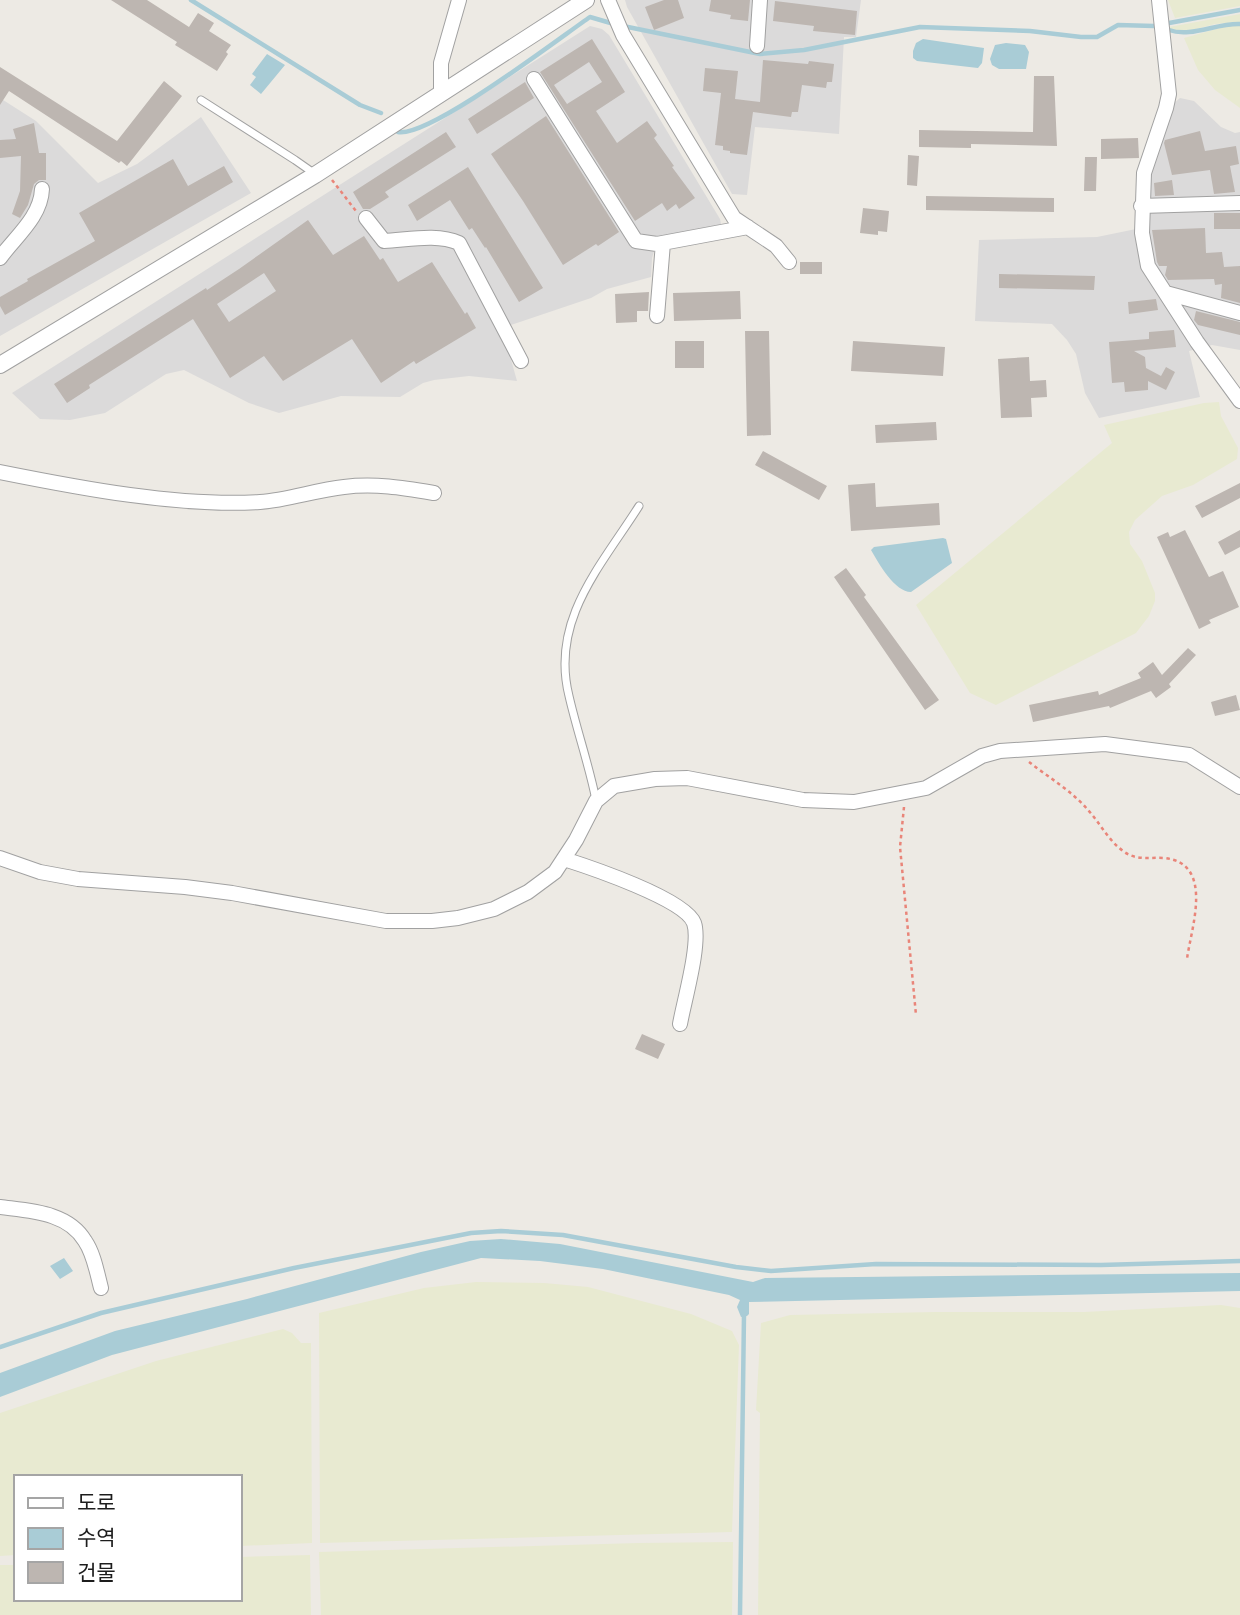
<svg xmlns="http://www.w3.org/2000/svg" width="1240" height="1615" font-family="Karla,'Noto Sans KR',sans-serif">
	<rect width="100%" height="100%" fill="#edeae4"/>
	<path fill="#dbdada" d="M625,0h236l-5,37h-12l-5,97 -84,-7 -8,68 -15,-1 -105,-187z
		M590,26l12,3 7,6 111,184 1,5 -3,5 -60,9 -6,20 -1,19 -44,12 -16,9 -83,28 2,30 7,25 -48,-5 -35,4 -11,3 -23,14 -59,-1 -62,17 -30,-10 -65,-33 -18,4 -61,39 -35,7 -30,-1 -28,-26z
		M0,98l36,23 62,62 39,-19 64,-47 50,76 -251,143z
		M1180,98l14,3 27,26 14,6 5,-1v218l-28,-5 -23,6 11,46 -101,21 -14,-25 -9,-39 -9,-14 -15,-16 -77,-3 4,-81 118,-3 39,-8 17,-67 19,-57z"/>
	<path fill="#e8ead1" d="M1168,0h72v6l-65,12z
		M1240,14v8l-25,2 -30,8 -15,-3 -1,-2z
		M1227,26h13v82l-25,-18 -17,-20 -14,-32z
		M1219,402l2,14 17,32 -1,11 -44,26 -31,11 -27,24 -6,12 1,12 12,17 13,32v8l-6,15 -13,17 -140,72 -26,-12 -54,-88 196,-162 -8,-18 100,-22z
		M476,1282l68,1 44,4 103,27 41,17 7,14 -7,187 -412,11 -1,-230 105,-25z
		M1221,1305l19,3v307h-482l2,-202 -4,-3 5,-87 29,-8 145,-3h149z
		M283,1329l9,4 9,10h10l1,200 -72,3v-69h-224v78l-16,1v-143l156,-52z
		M733,1542l-1,73h-411l-2,-63 319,-9z
		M310,1555l1,60h-311v-50h16v34h224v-42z"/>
	<path fill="#a9ccd6" d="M923,39l61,9 -2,15 -4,5 -61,-7 -4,-3v-7l3,-8z
		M1006,43l19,2 4,7 -3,17h-27l-7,-4 -2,-6 5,-14z
		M267,54l18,11 -24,29 -11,-9 6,-8 -4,-3z
		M943,538l3,1 6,24 -41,29c-16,0 -32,-28 -40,-42l3,-3z
		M501,1239l59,5 193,38 12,-4 475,-5v18l-491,11v12l-2,2 -6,1 -4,-10 3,-7 -11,-5 -126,-26 -63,-8 -59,-3 -369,97 -112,42v-24l115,-42 132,-32 174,-47 49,-11z
		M64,1258l9,13 -13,8 -10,-13z"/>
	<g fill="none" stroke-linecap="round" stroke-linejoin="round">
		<path stroke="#a9ccd6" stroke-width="4.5" d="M191,0l169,105 21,8
			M1169,23l71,-13
			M623,26l137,28 44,-4 116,-23 110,4 51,6h16l21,-12 36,1
			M1169,30c22,8 47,-7 71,-6
			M398,132c31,6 160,-93 192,-115l24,7
			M0,1347l101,-34 193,-45 177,-35 30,-2 62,4 173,32 35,4 105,-7 225,1 139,-4
			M740,1615l4,-301"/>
	</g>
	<path fill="#bdb6b1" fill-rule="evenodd" d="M111,0h36l42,27 9,-14 16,10 -5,8 22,14 -5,7 2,2 -11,17 -42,-26 2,-3z
		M664,0h14l6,18 -30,12 -9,-23z
		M711,0h39l-2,21 -18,-2 1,-4 -22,-4z
		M775,1l82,10 -2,24 -42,-4 1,-5 -41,-5z
		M592,39l33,53 -29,19 21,32 30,-22 10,14 -3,3 20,28 -2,1 23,31 -16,11 -3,-5 -9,7 -5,-8 -27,18 -95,-149zM589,62l13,20 -35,22 -13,-19z
		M763,60l45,4 1,-3 25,3 -2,18h-5l-1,6 -24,-3 -4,27h-6l-1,5 -38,-5 -6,43 -17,-2v-2l-7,-1v-4l-8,-1 6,-52 -18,-2 2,-23 33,3 -3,28 25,3z
		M0,67l117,74 47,-60 18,15 -55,70 -6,-5 -2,2 -110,-72 -9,14z
		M1034,76h20l3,70 -86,-2v4l-52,-1v-17l114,2z
		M525,82l9,16 -57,36 -9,-15z
		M546,116l73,116 -21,14 -2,-2 -33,21 -40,-64 -32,-47z
		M34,123l5,30h7v27h-7l-5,4 -6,21 -8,13 -8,-4 8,-23 1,-35 -21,2v-18l16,-1 -3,-10z
		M1200,131l5,20 31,-5 3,18 -9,2 5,26 -21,2 -4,-24 -38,5 -8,-32 1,-3z
		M446,132l10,15 -71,45 4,5 -19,12h-7l-10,-17z
		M1138,138l1,20 -38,1v-20z
		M908,155l11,1 -2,30 -10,-1z
		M1085,157h12l-1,34h-12z
		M173,159l15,27 36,-20 9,16 -228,133 -5,-9v-9l28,-16 -1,-2 68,-38 -16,-28z
		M468,167l75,121 -24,14 -33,-55 -1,1 -13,-20 -3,2 -19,-30 -33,21 -9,-16z
		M1172,180l2,15 -19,1 -1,-13z
		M926,196l128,2v14l-128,-2z
		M863,208l26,3 -2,21 -9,-1v4l-18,-2z
		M1214,213h26v16h-26z
		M308,220l25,35 31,-19 16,24 3,-2 15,24 34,-20 33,52 2,-2 9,16 -60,36 -2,-3 -33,22 -29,-44 -69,42 -19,-25 -34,22 -37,-59 -104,66 1,3 -23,15 -13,-19 152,-96 1,2 32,-21zM264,273l12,18 -47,31 -12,-18z
		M1205,228l1,25 16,-1 2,15 16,-1v37l-19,-5 1,-14 -7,1 -1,-6 -46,1 -3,-5 2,-9h-8l-2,-4 -5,-32z
		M800,262h22v12h-22z
		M999,274l96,2 -1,14 -95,-2z
		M740,291l1,28 -67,2 -1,-28z
		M649,292l-1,19h-11v11l-21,1 -1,-29z
		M1156,299l2,11 -29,4 -1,-12z
		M1196,311l44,11v13l-42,-10 -4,-5z
		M1174,330l2,17 -42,4 11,6 1,11 15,8 5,-9 9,5 -9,18 -18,-9v9l-23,2 -1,-10 -12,1 -3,-41 40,-3v-7z
		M745,331h24l2,104 -24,1z
		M675,341h29v27h-29z
		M853,341l92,6 -2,29 -92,-5z
		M1029,357l1,24 16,-1 1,17 -16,1 1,19 -31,1 -3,-59z
		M936,422l1,18 -61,3 -1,-18z
		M763,451l64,35 -8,14 -64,-35z
		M875,483l1,24 63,-4 1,22 -89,6 -3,-46z
		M1240,483v15l-38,20 -7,-12z
		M1185,530l24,47 14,-6 16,36 -30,13 2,3 -12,6 -42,-92 11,-5 2,5z
		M1240,530v17l-15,8 -7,-13z
		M846,568l20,27 -2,2 75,103 -14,10 -91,-133z
		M1188,648l8,7 -27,29 2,3 -15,11 -5,-7 -41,17 -1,-2 -76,16 -4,-17 69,-14 1,4 42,-17 -3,-5 15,-11 9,13z
		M1236,695l4,15 -25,6 -4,-14z
		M642,1034l23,10 -7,15 -23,-10z"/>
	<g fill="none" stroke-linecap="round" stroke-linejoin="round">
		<defs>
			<path id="service" d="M201,100l94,60 20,14
				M596,800c-7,-35 -19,-69 -27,-104 -19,-76 32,-130 70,-190"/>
			<path id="minor" d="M608,0l15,35 111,183 42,28 13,16
				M1159,0l10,94 -3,14 -22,65 -2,60 6,33 49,76 43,59
				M757,46l3,-46
				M534,79l102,162 21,3 91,-17
				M441,93v-30l18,-63
				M1141,206l99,-3
				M366,218l18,23c23,-1 53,-8 75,2l62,118
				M0,258c15,-21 41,-41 42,-69
				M1166,293l74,20
				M657,316l6,-73
				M0,472c80,16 179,35 260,30 28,-2 56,-12 84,-15 31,-4 60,1 90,6
				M0,858l40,14 38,7 107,8 47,6 154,28h46l26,-3 36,-9 34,-17 27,-20 21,-32 20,-39 18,-15 41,-7 32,-1 116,22 51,2 72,-14 56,-32 18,-5 105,-7 84,11 51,32
				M564,859c25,8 121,40 130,64 7,20 -10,78 -14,101
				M0,1207c30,4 68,5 85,34 9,13 12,32 16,47"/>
			<path id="tertiary" d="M0,365l315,-190 271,-175"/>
		</defs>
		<use href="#service" stroke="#a1a1a1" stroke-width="9"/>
		<use href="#minor" stroke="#a1a1a1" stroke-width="16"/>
		<use href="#tertiary" stroke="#a1a1a1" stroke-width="18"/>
		<path stroke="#e98579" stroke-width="2.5" stroke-dasharray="3.5 3.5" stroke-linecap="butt" d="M332,180l24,31
			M1029,762c19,15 43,29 59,48 12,13 20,30 35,41 13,10 27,6 41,7 51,5 27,70 23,101
			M904,807l-4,40 16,168"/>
		<use href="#service" stroke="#fff" stroke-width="7"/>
		<use href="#minor" stroke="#fff" stroke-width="14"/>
		<use href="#tertiary" stroke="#fff" stroke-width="16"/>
	</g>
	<rect x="14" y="1475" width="228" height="126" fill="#ffffff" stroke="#a5a5a5" stroke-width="2"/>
	<rect x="28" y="1498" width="35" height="10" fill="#ffffff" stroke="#a5a5a5" stroke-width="2"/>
	<text x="77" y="1510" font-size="21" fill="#1d1d1d">도로</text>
	<rect x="28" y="1528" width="35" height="21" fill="#a9ccd6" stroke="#a5a5a5" stroke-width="2"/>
	<text x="77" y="1545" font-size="21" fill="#1d1d1d">수역</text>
	<rect x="28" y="1562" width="35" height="21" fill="#bdb6b1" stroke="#a5a5a5" stroke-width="2"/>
	<text x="77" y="1580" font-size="21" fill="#1d1d1d">건물</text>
</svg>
